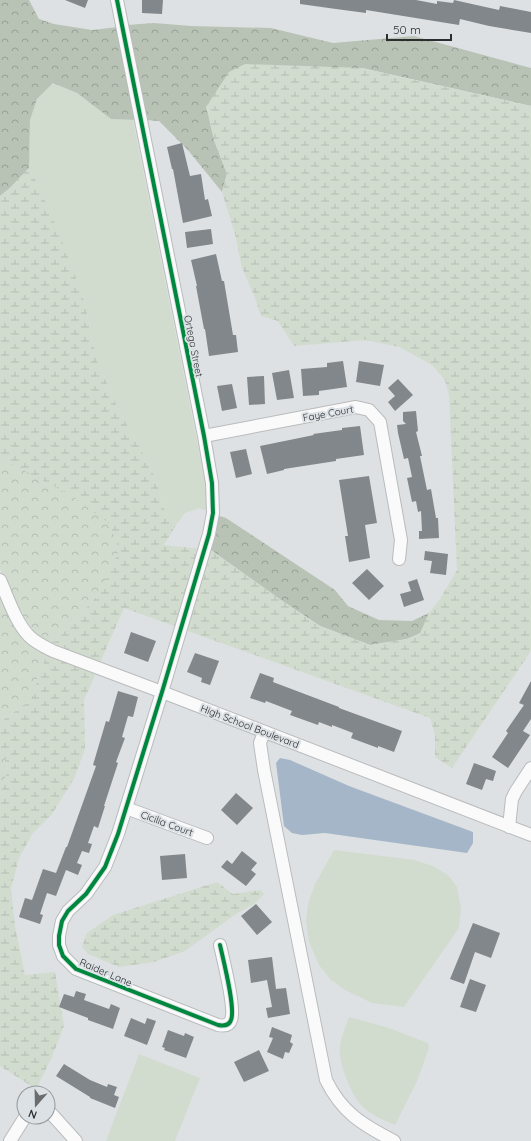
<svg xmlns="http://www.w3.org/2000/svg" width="531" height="1141" font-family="Quicksand,sans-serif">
	<defs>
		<pattern id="forest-crowns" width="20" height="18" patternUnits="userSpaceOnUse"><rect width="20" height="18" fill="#b8c3b5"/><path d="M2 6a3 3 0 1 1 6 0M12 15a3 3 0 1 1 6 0" fill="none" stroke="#969f94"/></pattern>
		<pattern id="wetland-marsh" width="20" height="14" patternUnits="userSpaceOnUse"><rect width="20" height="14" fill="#d1dccf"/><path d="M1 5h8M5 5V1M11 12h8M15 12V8" fill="none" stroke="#b4bdb2"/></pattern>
		<pattern id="park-crowns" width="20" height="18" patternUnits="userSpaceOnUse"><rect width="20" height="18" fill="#d1dccf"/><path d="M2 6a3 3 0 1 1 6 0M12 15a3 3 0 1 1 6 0" fill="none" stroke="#b4bdb2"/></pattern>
	</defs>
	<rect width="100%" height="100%" fill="#dee1e3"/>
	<path fill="#d1dccf" d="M53,83l24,10 34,26 22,1 75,376v15l-9,-3 -14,5 -9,12 -11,-14 -10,-34 -16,-31 -20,-35 -22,-50 -13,-61 -49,-121 -7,-10 2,-24v-25l7,-21z
		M334,850l81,10 20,7 14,9 8,11 4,21 -2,20 -55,79 -32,-4 -27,-13 -14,-10 -12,-15 -10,-23 -3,-21 2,-17 7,-20z
		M349,1017l40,11 39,15 1,5 -12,33 -22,44c-11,-5 -24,-10 -32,-18 -11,-10 -21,-37 -23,-51 -2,-13 5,-27 9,-39z
		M139,1054l61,24 -25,63h-69z"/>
	<path fill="url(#forest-crowns)" d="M0,0h29l10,19 15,5 38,6 26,-3 19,93 -26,-1 -34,-26 -24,-10 -16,16 -7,21 -1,48 -19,20 -10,8z
		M154,23l37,3 80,2 62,15 81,-7 117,32v38l-169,-38 -148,72 13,34 -5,18 -35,-43 -28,-28 -13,-1 -19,-95z
		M217,515l9,3 109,72 13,16 31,14 33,1 17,-8 -8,20 -14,6 -37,6 -50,-19 -43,-28 -66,-48h-3z"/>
	<path fill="url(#wetland-marsh)" d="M245,64l117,4 169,38v545l-79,117 -17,-11v-22l-5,-17 -245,-88 23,-80h3l66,47 43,29 50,19 37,-6 13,-6 9,-20 11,-14 17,-29 -8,-174 -4,-16 -13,-15 -33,-18 -34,-7 -71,6 -16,-25 -17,-5 -6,-18 -13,-30 -7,-34 -13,-42 5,-18 -13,-34 -8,-33 23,-35z
		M28,169l7,10 20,44 17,44 12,33 13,61 22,50 20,35 16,31 10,34 11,14 -12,20 36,4 -23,78 -53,-19 -24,55 -48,-18 49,-53 -30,-95 -71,-39v-262l10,-8z
		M47,654l49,19 -12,27 1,49 -11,30 -22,35 -19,19 -14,25 -8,31 4,37 10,49 30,-3 9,54 -12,31 -16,32 -36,-23v-271l8,-28 -8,-16v-21l4,-11 29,-20 3,-17z
		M217,882l16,12 27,-4 4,4 -10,10 -18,10 -51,37 -31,11 -35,5 -31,-13 -6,-7 5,-14 26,-18z"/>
	<path fill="url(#park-crowns)" d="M0,458l69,36 41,30 9,26 -18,42 -49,53 -20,-13 -8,-11 -24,-52z
		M0,591l47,63 -11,28 -3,17 -29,20 -4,11z
		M0,751l8,16 -8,28z"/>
	<path fill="#a5b6c8" d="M280,758l10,2 59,26 124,46v11l-6,10 -142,-20 -23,2 -10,-2 -8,-7 -8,-63z"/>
	<path fill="#82878c" d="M65,0h23l-3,8z
		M142,0h21l-1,14 -20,-1z
		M300,0h116l21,4v-3l16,2 1,-3 45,10 1,-4 31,6v21l-42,-7 -29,-7 -1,6 -93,-15v3l-30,-4 -36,-5z
		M182,143l8,33 11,-2 4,26 3,-1 4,17 -29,7 -10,-54h-1l-5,-22z
		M211,229l2,15 -26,4 -2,-16z
		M216,254l6,27h2l9,54h3l2,17 -29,4 -4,-27h-1l-8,-43h1l-6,-26z
		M343,361l4,26 -28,4v4l-16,1 -2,-27 26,-2v-4z
		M359,361l25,4 -4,21 -24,-4z
		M289,370l5,28 -17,2 -5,-27z
		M264,376l1,28 -16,1 -2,-28z
		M398,379l15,16 -18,16 -7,-9 7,-6 -7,-8z
		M232,384l5,24 -15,3 -5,-25z
		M416,411l2,20 -2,1 6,24h-2l7,34 4,-1 5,29h2l1,20 -20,1v-8h3l-1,-20 -3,1 -2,-11 -4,1 -5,-24 5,-1 -4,-19 -4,1 -6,-26 -1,-8 9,-1 -3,-3v-9z
		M360,426l4,29 -28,4v2l-52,8v1l-17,4 -7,-28 54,-11 -1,-1 29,-4v-2z
		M246,449l6,25 -16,4 -6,-26z
		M369,476l8,47 -12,2 5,33 -21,4 -4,-26h3l-9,-56z
		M425,551l23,3 -2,21 -16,-2 2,-12 -8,-1z
		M367,569l17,17 -15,14 -17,-17z
		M417,579l7,21 -20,7 -4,-13 11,-3 -3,-9z
		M131,632l25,9 -8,21 -24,-9z
		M195,653l24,8 -9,24 -9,-3 1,-4 -15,-6z
		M260,673l14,5 -1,4 66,25v1l63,23 -8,21 -16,-6v2l-27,-10 2,-5 -21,-8v2l-13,-5 -1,3 -28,-10 2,-4 -26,-10 -1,2 -15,-5z
		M531,681v38l-8,12 7,4 -22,33 -16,-11 16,-24 -2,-2 18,-26 -5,-2z
		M118,691l20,6 -5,20 -5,-1 -6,21 3,1 -9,24 2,1 -14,43h1l-7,22 -4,-2 -6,17 4,1 -3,9 -7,-2 -5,12 5,2 -4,10 -12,-5 -10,26 -9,-3 -7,21 3,1 -3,9 -21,-7 6,-19 7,2 11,-31 13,4 10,-26h1l29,-81 -3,-1 13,-44 3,1z
		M474,763l22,8 -3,10 -7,-2 -4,11 -16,-6z
		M236,793l17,15 -16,17 -16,-15z
		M242,851l15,12 -6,7 5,4 -10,12 -25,-19 6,-7 5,4z
		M185,854l2,24 -25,2 -2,-24z
		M256,904l16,18 -15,13 -16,-19z
		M473,923l27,10 -9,25 -16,-6 -11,32 -14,-5z
		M272,957l4,32 10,-1 4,26 -22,4 -2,-10 6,-1 -5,-27 -16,3 -3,-23z
		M470,979l16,6 -10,27 -16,-5z
		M76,991l10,3 -2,6 25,9 2,-5 9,4 -7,21 -25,-9v-2l-29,-11 5,-13 10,3z
		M131,1018l14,6 2,-6 9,3 -9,24 -23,-9z
		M272,1027l20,8 -2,7 3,2 -4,9 -4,-1 -2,7 -16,-7 6,-14 -4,-1z
		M168,1030l16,6 1,-3 9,4 -8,21 -22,-8 1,-2 -3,-1z
		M259,1050l10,21 -25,11 -10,-20z
		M64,1064l26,16 17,7 1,-3 9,3 -3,8 5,2 -4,11 -25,-10v-1l-34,-21z"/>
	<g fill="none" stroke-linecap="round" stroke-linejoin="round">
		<defs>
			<path id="minor" d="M117,0l87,436 8,47 1,30 -4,21 -47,158 -44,142 -13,33 -19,27 -18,17 -6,10 -3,15v9l4,11 13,13 142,56c5,1 11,1 13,-5 5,-11 -8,-61 -11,-75
				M204,436l152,-29 13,3 11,12 21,118 -2,19
				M0,580c8,18 16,43 29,56 7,7 16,11 24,15l109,41 369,143
				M264,732l-4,11 4,27 62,310c16,33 37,45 68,61
				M126,808l81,30
				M509,827l3,-28 4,-8 15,-23
				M48,1110l28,31
				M10,1141l15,-24"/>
		</defs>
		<use href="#minor" stroke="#b9bbbc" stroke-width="14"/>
		<use href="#minor" stroke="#fafafb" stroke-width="12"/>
		<defs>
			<path id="cycleway" d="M117,0l87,436 8,47 1,30 -4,21 -47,158 -44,142 -13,33 -19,27 -18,17 -6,10 -3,15v9l4,11 13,13 142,56c5,1 11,1 13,-5 5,-11 -8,-61 -11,-75"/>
		</defs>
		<use href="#cycleway" stroke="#dce1e5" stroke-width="6"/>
		<use href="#cycleway" stroke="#00873e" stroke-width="4"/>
	</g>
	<g text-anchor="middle" stroke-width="4" stroke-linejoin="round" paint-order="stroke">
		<g font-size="10" fill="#2c2d2f" stroke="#dce1e5">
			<text transform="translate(194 346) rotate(79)" y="4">Ortega Street</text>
			<text transform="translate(328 413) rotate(-10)" y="4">Faye Court</text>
			<text transform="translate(250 726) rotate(21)" y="4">High School Boulevard</text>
			<text transform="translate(167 823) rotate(20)" y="4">Cicilia Court</text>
			<text transform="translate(106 972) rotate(23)" y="4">Raider Lane</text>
		</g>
	</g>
	<g transform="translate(36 1105) rotate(200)"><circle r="19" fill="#dce1e5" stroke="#96999c"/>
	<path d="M0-3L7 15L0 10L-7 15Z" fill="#6a6c6e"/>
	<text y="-6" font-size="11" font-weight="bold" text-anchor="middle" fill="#2c2d2f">N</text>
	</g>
	<path d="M387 34v6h64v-6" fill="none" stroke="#2c2d2f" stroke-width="2"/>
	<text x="393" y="34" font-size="12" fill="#2c2d2f" stroke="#dce1e5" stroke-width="3" paint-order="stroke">50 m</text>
</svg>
